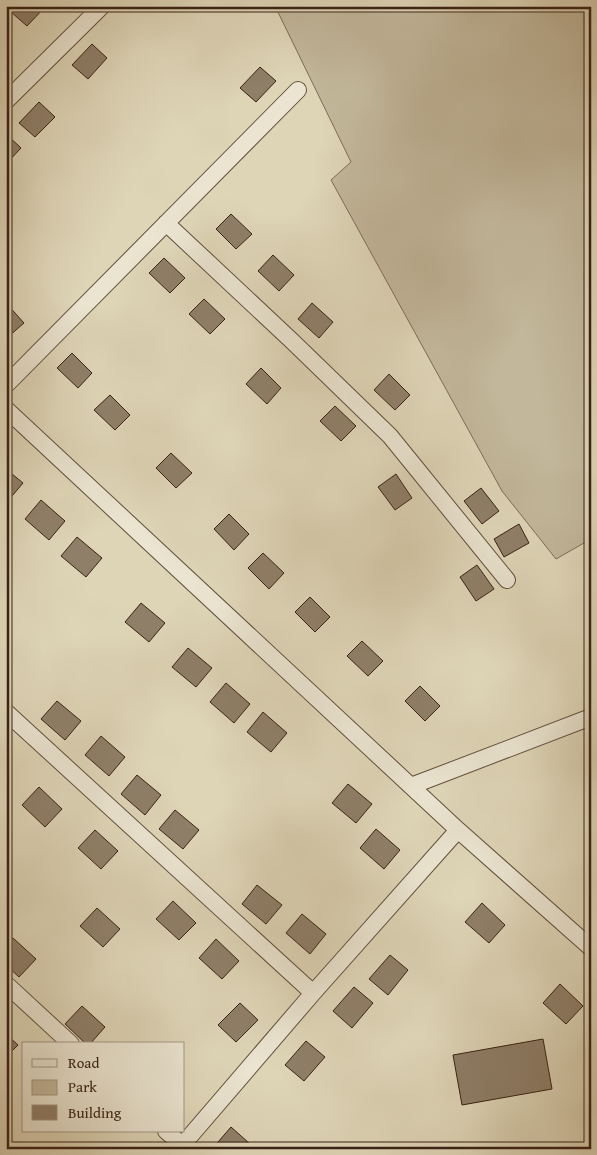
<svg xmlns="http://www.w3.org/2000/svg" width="597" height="1155" font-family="'Gentium Book Plus',serif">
	<rect width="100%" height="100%" fill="#ded5b7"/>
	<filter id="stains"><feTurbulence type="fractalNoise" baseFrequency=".004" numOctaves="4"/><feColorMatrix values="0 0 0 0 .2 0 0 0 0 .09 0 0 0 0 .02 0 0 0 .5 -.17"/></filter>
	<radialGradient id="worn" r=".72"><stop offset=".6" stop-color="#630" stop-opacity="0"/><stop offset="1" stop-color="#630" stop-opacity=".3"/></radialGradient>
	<path fill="#c2b79b" stroke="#7e6c58" d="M275,6h316v533l-35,20 -54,-68 -171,-311 20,-18z"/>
	<path fill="#8f7f69" stroke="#392215" d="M17,6h29l-19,20 -16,-14z
		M92,44l15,14 -19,21 -16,-14z
		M260,67l16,14 -20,21 -16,-14z
		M39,102l16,15 -20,20 -16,-14z
		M6,134l15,14 -15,16z
		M231,214l21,20 -16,15 -20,-20z
		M273,255l21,20 -15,16 -21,-20z
		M164,258l21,20 -15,15 -21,-20z
		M204,299l21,20 -15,15 -21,-20z
		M6,303l18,20 -16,14 -2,-2z
		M312,303l21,19 -14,16 -21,-19z
		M72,353l20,20 -14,15 -21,-20z
		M261,368l20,20 -14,16 -21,-20z
		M389,374l21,21 -15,15 -21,-20z
		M110,395l20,20 -15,15 -21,-20z
		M335,406l21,20 -15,15 -21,-20z
		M171,453l21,20 -16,15 -20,-20z
		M6,469l17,14 -16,19 -1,-1z
		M396,474l16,24 -17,12 -17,-23z
		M481,488l18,23 -17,13 -18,-23z
		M41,500l24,21 -16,19 -24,-21z
		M229,514l20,20 -15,16 -20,-21z
		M519,524l10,19 -25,14 -10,-18z
		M77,537l25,21 -16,19 -25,-21z
		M263,553l21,20 -15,16 -21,-21z
		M477,565l17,24 -18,12 -16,-24z
		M310,597l20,20 -15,15 -20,-20z
		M141,603l24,20 -16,19 -24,-20z
		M362,641l21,20 -15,15 -21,-20z
		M188,648l24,20 -16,19 -24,-20z
		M226,683l24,21 -16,19 -24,-21z
		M420,686l20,20 -15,15 -20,-20z
		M57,701l24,20 -16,19 -24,-21z
		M263,712l24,21 -16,19 -24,-20z
		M101,736l24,21 -16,19 -24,-21z
		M137,775l24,20 -16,20 -24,-21z
		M348,784l24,20 -16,19 -24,-20z
		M39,787l23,22 -17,18 -23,-22z
		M175,810l24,20 -16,19 -24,-20z
		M376,829l24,21 -16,19 -24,-21z
		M95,830l23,21 -17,18 -23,-21z
		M257,885l25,20 -16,19 -24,-20z
		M173,901l23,22 -17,17 -23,-21z
		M482,903l23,22 -16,18 -24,-21z
		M97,908l23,21 -17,18 -23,-21z
		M302,914l24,20 -16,20 -24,-21z
		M13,938l23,21 -17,18 -13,-12v-20z
		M216,939l23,22 -17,18 -23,-21z
		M390,955l18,15 -20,25 -19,-16z
		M560,984l23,22 -17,18 -23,-21z
		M354,987l19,16 -21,25 -19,-17z
		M240,1003l18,17 -22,22 -18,-17z
		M82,1006l23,21 -15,17h-4l-21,-20z
		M6,1034l12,11 -12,12z
		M543,1039l9,50 -90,16 -9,-50z
		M306,1041l19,16 -21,24 -19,-16z
		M231,1127l18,16 -5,6h-32z"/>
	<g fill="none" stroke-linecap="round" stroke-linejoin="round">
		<defs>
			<path id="minor" d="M6,101l96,-95
				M166,223l126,118 98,95 117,144
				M6,385l292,-295
				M6,409l452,421 133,118
				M6,712l307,281
				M411,786l180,-69
				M6,984l65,60
				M166,1131l16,14
				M179,1149l134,-156 145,-163"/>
		</defs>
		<use href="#minor" stroke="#624f3e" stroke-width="18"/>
		<use href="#minor" stroke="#eae4d0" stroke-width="16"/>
	</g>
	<rect width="597" height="1155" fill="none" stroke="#ded5b7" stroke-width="25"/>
	<rect x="8" y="8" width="582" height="1140" fill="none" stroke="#392215" stroke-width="2.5"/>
	<rect x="12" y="12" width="572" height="1130" fill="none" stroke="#392215"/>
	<rect x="22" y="1042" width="162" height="90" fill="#eae4d0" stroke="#a39685"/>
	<rect x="32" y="1059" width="25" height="8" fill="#eae4d0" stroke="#a39685"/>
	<text x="68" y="1068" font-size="15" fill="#392215">Road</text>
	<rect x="32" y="1080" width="25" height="15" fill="#c2b79b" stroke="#a39685"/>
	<text x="68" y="1092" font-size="15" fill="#392215">Park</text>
	<rect x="32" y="1105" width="25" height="15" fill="#8f7f69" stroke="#a39685"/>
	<text x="68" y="1118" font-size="15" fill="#392215">Building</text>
	<rect width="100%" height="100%" filter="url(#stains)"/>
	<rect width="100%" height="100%" fill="url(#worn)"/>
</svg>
